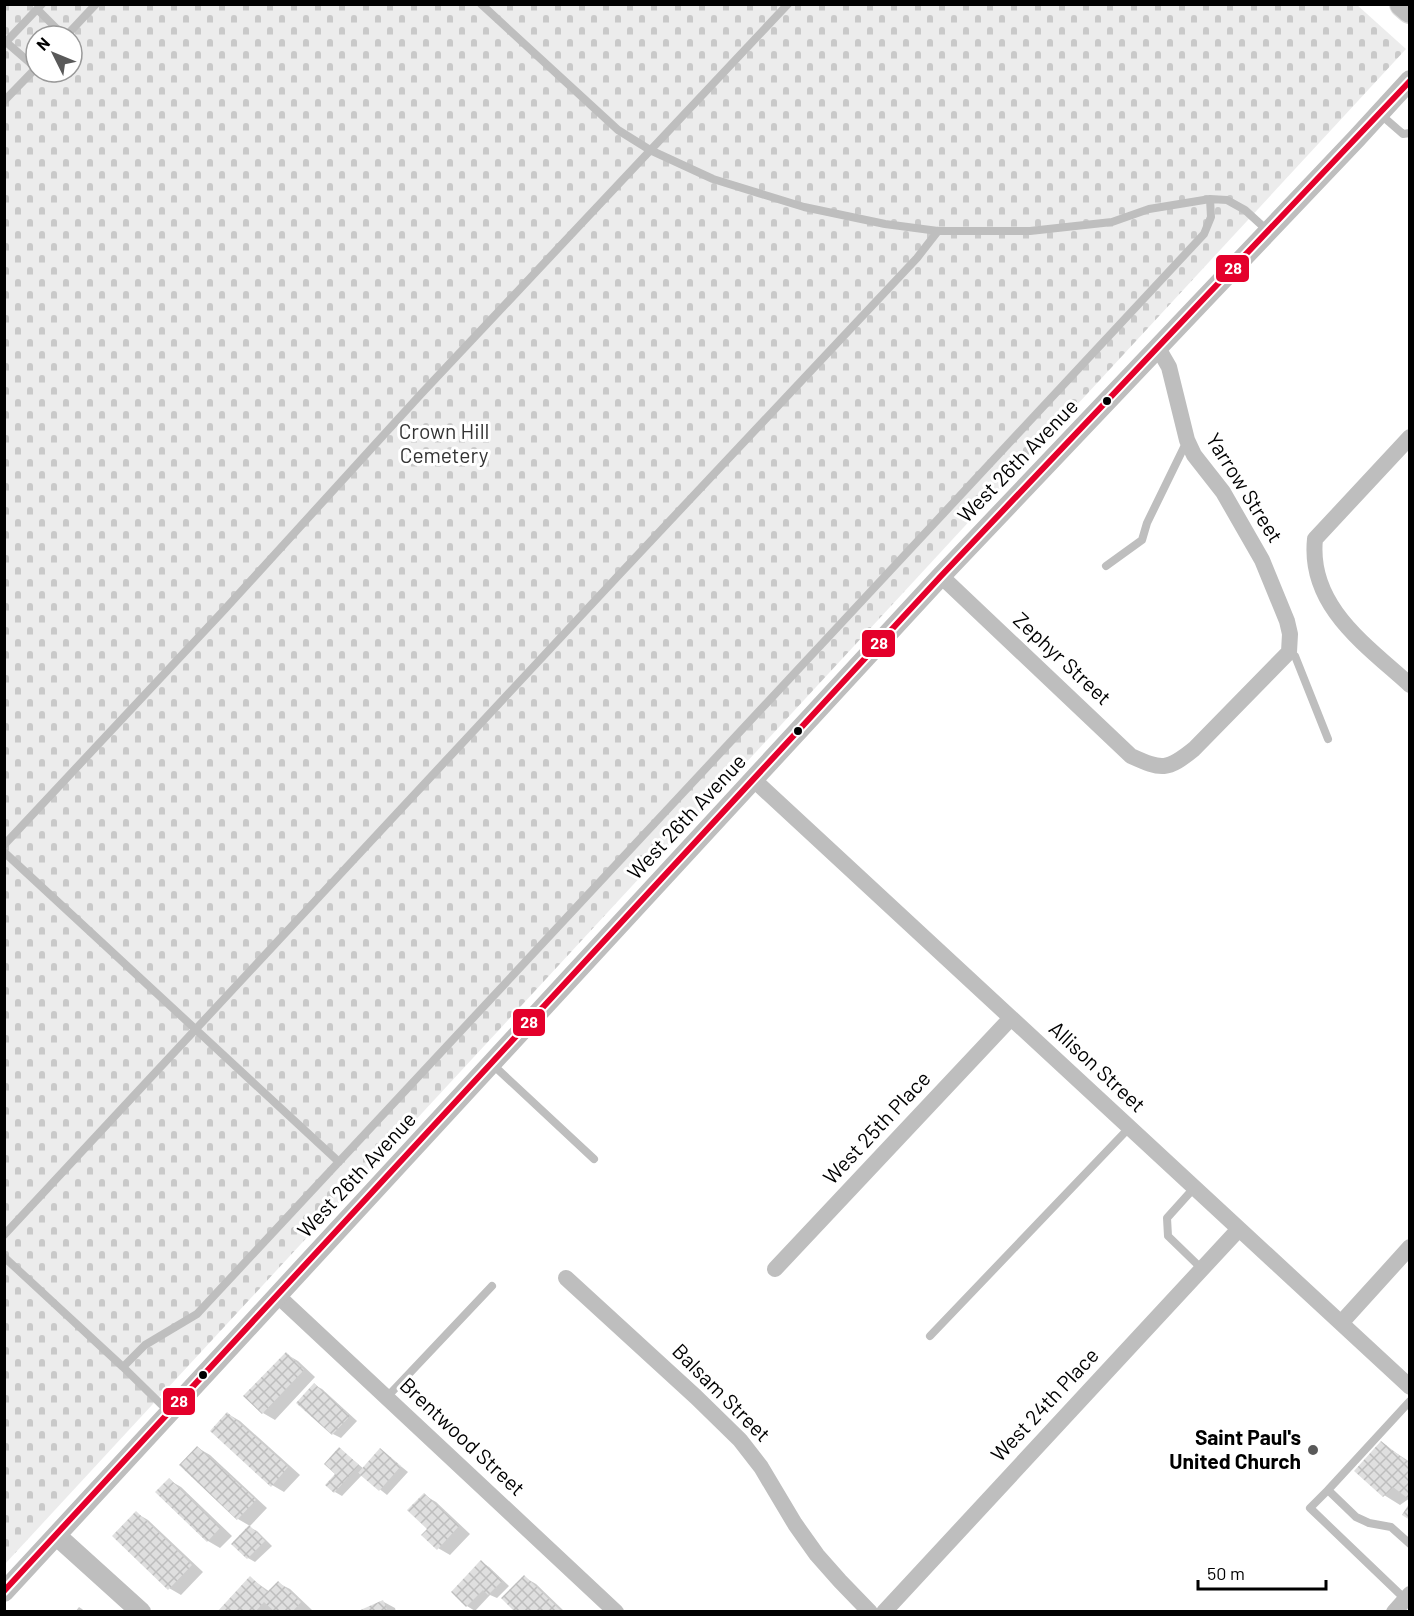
<svg xmlns="http://www.w3.org/2000/svg" width="1414" height="1616" font-family="Barlow,sans-serif">
	<defs>
		<pattern id="cemetery-stones" width="16" height="16" patternUnits="userSpaceOnUse" patternTransform="scale(1.5)"><rect width="16" height="16" fill="#ececec"/><path d="M2 7V4a2 2 0 0 1 4 0v3zM10 15v-3a2 2 0 0 1 4 0v3z" fill="#c9c9c9"/></pattern>
		<pattern id="building-cross-hatch" width="8" height="8" patternUnits="userSpaceOnUse" patternTransform="scale(1.5)"><rect width="8" height="8" fill="#dfdfdf"/><path d="M0 0l8 8M0 8l8-8" fill="none" stroke="#bebebe"/></pattern>
	</defs>
	<rect width="100%" height="100%" fill="#fff"/>
	<path fill="url(#cemetery-stones)" fill-rule="evenodd" d="M1356,4l50,45 -1401,1515v-1559zM36,36h36v36h-36z"/>
	<path fill="#0003" d="M286,1354l12,7 17,16 -40,43 -12,-7z
		M314,1385l8,4 35,32 -16,17 -8,-4 -34,-31z
		M228,1414l12,7 60,54 -16,17 -12,-7z
		M1381,1443l29,19v36l-10,7 -16,-10z
		M198,1448l12,7 57,53 -17,18 -12,-7z
		M340,1449l24,20 17,-19 27,22 -21,23 -25,-20 -20,21 -7,-4z
		M169,1480l12,7 51,49 -12,12 -12,-7z
		M424,1495l12,7 34,32 -20,21 -12,-7 -8,-19z
		M136,1513l12,7 55,52 -22,23 -12,-7z
		M249,1527l8,4 15,15 -17,16 -7,-4z
		M481,1562l8,5 20,19 -12,12 -7,-3 -15,16 -8,-5 -14,-14z
		M524,1577l12,7 29,28h-48z
		M250,1578l20,14 8,-9 12,6 22,21 -2,2h-33l-2,-2 -2,2h-54z
		M382,1601l13,7 1,4h-36z
		M79,1607l3,2 3,3h-10z"/>
	<path fill="url(#building-cross-hatch)" d="M286,1352l18,18 -42,44 -19,-18z
		M314,1383l36,33 -18,19 -36,-32z
		M227,1412l61,55 -17,20 -61,-56z
		M1381,1441l29,23v36l-17,-13 -10,10 -29,-26z
		M197,1446l59,54 -19,20 -58,-55z
		M339,1447l20,18 -25,28 -9,-8 10,-11 -11,-10z
		M380,1448l21,18 -22,25 -21,-18z
		M169,1478l51,50 -13,14 -52,-50z
		M424,1493l35,33 -22,24 -16,-15 6,-6 -20,-19z
		M1410,1502v18l-8,-5z
		M136,1511l56,54 -24,25 -56,-54z
		M249,1525l16,16 -18,18 -16,-15z
		M481,1560l21,21 -14,14 -5,-5 -17,17 -15,-15z
		M524,1575l38,37h-47l-14,-14z
		M250,1576l17,16 11,-11 23,21 -9,10h-17l-11,-10 -9,10h-38z
		M383,1600l5,12h-32z"/>
	<g fill="none" stroke-linecap="round" stroke-linejoin="round">
		<defs>
			<path id="primary" d="M1403,4l7,6"/>
		</defs>
		<use href="#primary" stroke="#dbdbdb" stroke-width="28"/>
		<path stroke="#bebebe" stroke-width="8" d="M481,4l137,126 32,20 63,29 91,28 81,17 53,7h92l82,-9 37,-13 61,-10 17,1 18,10 23,21
			M37,9l27,27
			M66,36l30,-32
			M6,42l30,26
			M4,44l38,-40
			M4,101l32,-33
			M1380,114l23,20 7,-1
			M1106,566l36,-26 5,-17 40,-82
			M1289,652l6,4 33,83
			M4,845l221,-236 196,-215 367,-390
			M4,852l335,310
			M492,1064l102,95
			M1194,1188l-27,30 1,18 34,33
			M4,1235l613,-658 300,-319 21,-27
			M4,1257l119,110 47,46
			M930,1336l199,-208
			M123,1367l22,-22 52,-31 1007,-1080 7,-17 -1,-18
			M387,1397l105,-111
			M1328,1490l82,-89
			M1405,1599l-95,-91 18,-18 28,27 13,6 22,4 19,17"/>
		<path stroke="#bebebe" stroke-width="16" d="M1410,437l-95,102c-7,67 51,106 95,146
			M941,576l190,180c31,14 36,15 63,-7l95,-97 1,-18 -3,-13 -25,-61 -39,-68 -29,-37 -7,-15 -18,-73 -11,-19
			M754,780l656,607
			M775,1269l236,-251
			M566,1278l130,119 44,43 21,27 34,57 22,31 23,26 30,31
			M278,1296l338,316
			M1341,1323l69,-76
			M884,1612l355,-383
			M1394,1612l16,-18"/>
		<path stroke="#bebebe" stroke-width="20" d="M57,1536l84,76
			M4,1592l937,-1016 415,-437 54,-59"/>
		<use href="#primary" stroke="#bebebe" stroke-width="26"/>
		<defs>
			<path id="bus-1" d="M4,1591l937,-1015 469,-495"/>
		</defs>
		<use href="#bus-1" stroke="#fff" stroke-width="10"/>
		<use href="#bus-1" stroke="#e4002b" stroke-width="6"/>
	</g>
	<g fill="#000" stroke="#fff" stroke-width="2">
		<circle cx="1107" cy="401" r="5"/>
		<circle cx="798" cy="731" r="5"/>
		<circle cx="203" cy="1375" r="5"/>
	</g>
	<circle fill="#595959" stroke="#fff" stroke-width="2" cx="1313" cy="1450" r="6"/>
	<g text-anchor="middle" stroke-width="6" stroke-linejoin="round" paint-order="stroke">
		<g font-size="21" fill="#333" stroke="#fff">
			<text x="444" y="439">Crown Hill<tspan x="444" dy="24">Cemetery</tspan></text>
		</g>
		<g font-size="21" fill="#000" stroke="#fff">
			<text transform="translate(1018 461) rotate(-46)" y="7">West 26th Avenue</text>
			<text transform="translate(1244 488) rotate(58)" y="7">Yarrow Street</text>
			<text transform="translate(1062 659) rotate(43)" y="7">Zephyr Street</text>
			<text transform="translate(687 817) rotate(-47)" y="7">West 26th Avenue</text>
			<text transform="translate(1097 1067) rotate(43)" y="7">Allison Street</text>
			<text transform="translate(877 1128) rotate(-47)" y="7">West 25th Place</text>
			<text transform="translate(357 1175) rotate(-47)" y="7">West 26th Avenue</text>
			<text transform="translate(721 1393) rotate(45)" y="7">Balsam Street</text>
			<text transform="translate(1045 1405) rotate(-47)" y="7">West 24th Place</text>
			<text transform="translate(462 1437) rotate(43)" y="7">Brentwood Street</text>
		</g>
		<g font-size="21" font-weight="bold" fill="#000" stroke="#fff" text-anchor="end">
			<text x="1301" y="1445">Saint Paul's<tspan x="1301" dy="24">United Church</tspan></text>
		</g>
	</g>
	<g stroke="#fff" stroke-width="2">
		<rect x="1215" y="254" width="35" height="29" rx="6" fill="#e4002b"/>
		<rect x="861" y="629" width="35" height="29" rx="6" fill="#e4002b"/>
		<rect x="512" y="1008" width="34" height="29" rx="6" fill="#e4002b"/>
		<rect x="162" y="1387" width="34" height="29" rx="6" fill="#e4002b"/>
	</g>
	<g font-size="16" text-anchor="middle" font-weight="bold" fill="#fff">
		<text x="1233" y="274">28</text>
		<text x="879" y="649">28</text>
		<text x="529" y="1028">28</text>
		<text x="179" y="1407">28</text>
	</g>
	<rect width="1414" height="1616" fill="none" stroke="#000000" stroke-width="12"/>
	<g transform="translate(54 54) rotate(313)"><circle r="28" fill="#ffffff" stroke="#999999" stroke-width="1.5"/>
	<path d="M0-4.5L10 22L0 15L-10 22Z" fill="#595959"/>
	<text y="-9" font-size="16" font-weight="bold" text-anchor="middle" fill="#000000">N</text>
	</g>
	<path d="M1198 1580v9h128v-9" fill="none" stroke="#000000" stroke-width="3"/>
	<text x="1207" y="1580" font-size="18" fill="#000000" stroke="#ffffff" stroke-width="4.5" paint-order="stroke">50 m</text>
</svg>
